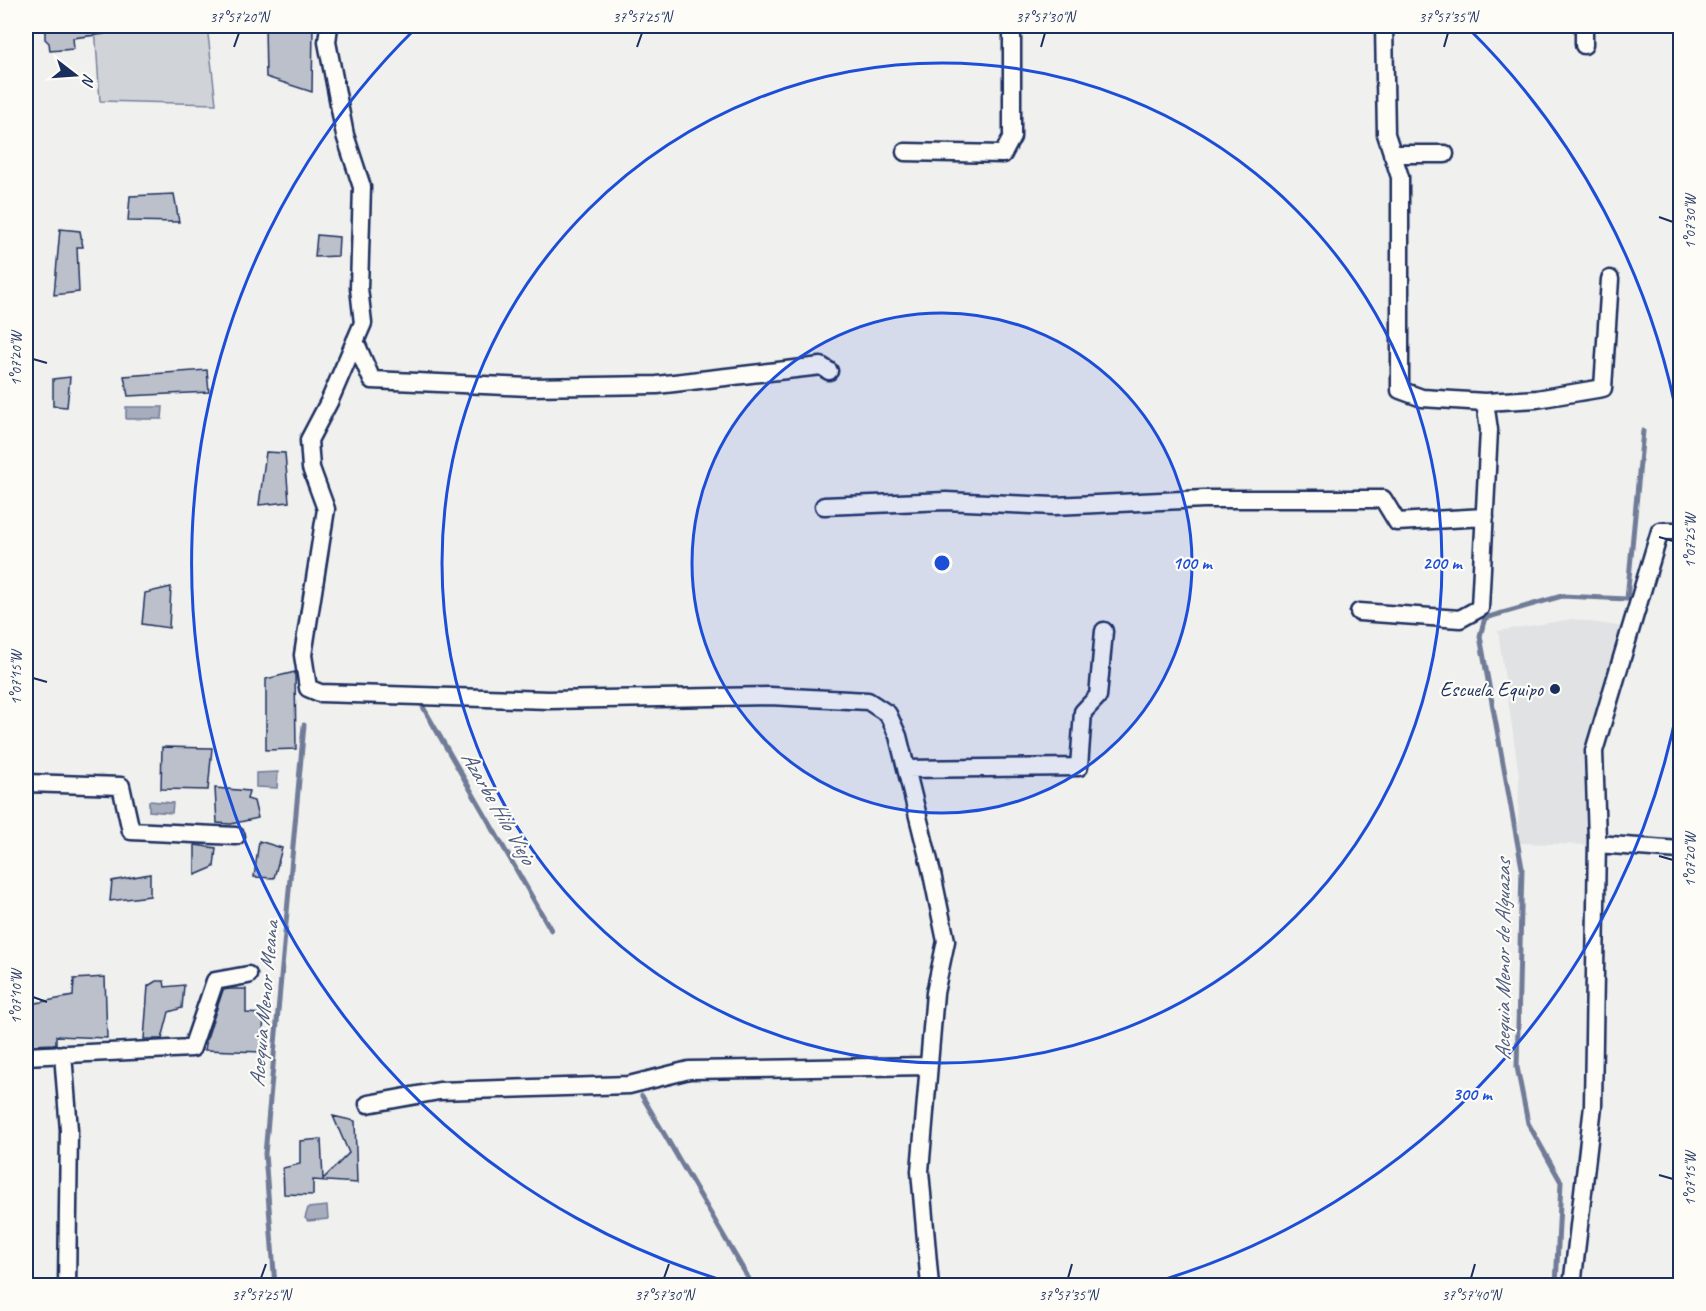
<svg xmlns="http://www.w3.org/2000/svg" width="1706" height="1311" font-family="Caveat,sans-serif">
	<rect width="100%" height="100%" fill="#f0f0ee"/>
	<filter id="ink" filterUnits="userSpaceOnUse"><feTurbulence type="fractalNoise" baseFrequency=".0167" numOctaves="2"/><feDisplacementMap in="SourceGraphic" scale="12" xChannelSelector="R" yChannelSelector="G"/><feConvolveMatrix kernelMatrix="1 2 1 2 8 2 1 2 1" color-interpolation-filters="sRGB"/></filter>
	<g filter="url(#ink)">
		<path fill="#e0e2e3" d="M1572,619l51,8 -36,121 2,97 -71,-2 1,-68 -21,-144z"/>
		<path fill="#d0d3d8" stroke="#76819b" stroke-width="1.5" d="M95,26h112l9,78 -116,-3z"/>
		<path fill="#a7adbd" stroke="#6f7b97" stroke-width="1.5" d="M126,407h37l-1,12h-36z
			M278,772l-1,16 -21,-1v-14z
			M149,801l24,2 -1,10 -23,-2z
			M327,1206l1,13 -20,2 -3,-3 3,-10z"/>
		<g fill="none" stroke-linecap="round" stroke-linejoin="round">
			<path stroke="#6f7b97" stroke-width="5" d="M423,699v8l128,223
				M642,1096l111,190
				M275,1286l-10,-132 39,-429
				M1556,1286l5,-104 -33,-59 -11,-56 5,-199 -42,-232 5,-18 77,-22 65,3 16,-168"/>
		</g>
		<path fill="#bbc0ca" stroke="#1b2f5e" stroke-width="1.5" d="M45,26h59v8l-31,4 1,11 -24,2 -1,-8 -4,-4z
			M265,26h48l-1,66 -46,-15z
			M174,194l5,28 -51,-1 2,-25z
			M60,229l20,2 3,16h-6l2,45 -25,3z
			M317,235l22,2 -1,19 -23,1z
			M207,370l2,22 -81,4 -4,-20z
			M70,377l-3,30 -14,-1v-27z
			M266,452l19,1 4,49 -30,3z
			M171,587l-2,41 -27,-4 3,-31z
			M295,672l1,77 -30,1v-71z
			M162,747l50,1 -4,42 -47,-1z
			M215,788l34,3 -2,8 7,2 4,17 -27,6 -14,-1z
			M259,841l23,7 -8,30 -20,-1z
			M195,845l21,3 -2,19 -19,8z
			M150,874v22l-40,5 2,-20z
			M105,977l2,61 -51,-2v8l-26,1v-41l43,-8 1,-17z
			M156,981h8l1,6 19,-2 -2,23 -13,4 -7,27h-18l4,-53z
			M230,989h16v24l18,1 -2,38 -57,-2 2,-12 16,-48z
			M333,1116l22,5 2,62 -44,-3v15l-29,-1 -1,-26 17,-4v-23l21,-2 2,40 26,-26z"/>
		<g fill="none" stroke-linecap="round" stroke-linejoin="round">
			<defs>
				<path id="minor" d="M329,26l-2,16 18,93 17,52 -3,101 4,35 -34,79 -20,38 2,28 15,41 -23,146 5,33 12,5 229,7 221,-4 98,5 20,13 10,22 33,133 15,72 -11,52 -15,178 10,115
					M1584,26v19
					M905,152l98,2 9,-17v-111
					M1392,154h53
					M355,341l17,39 157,7 128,-2 164,-19 8,5
					M1485,402l52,-3 66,-11 7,-109
					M824,506l122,-5 108,5 150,-7h179l14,23 88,-5
					M1359,612l101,7 20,-11 9,-178 -4,-28 -63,-4 -22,-8v-213l-14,-43 -2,-108
					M906,769l173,-2 4,-55 15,-16 6,-65
					M26,783l95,3 10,45 105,5
					M1597,844l83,6
					M63,1054l6,76 -2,156
					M26,1056l166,-8 23,-67 33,-6
					M368,1104l71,-13 190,-6 60,-15 239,-4
					M1572,1286l21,-180 4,-267 -3,-88 66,-220h20"/>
			</defs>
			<use href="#minor" stroke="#1b2f5e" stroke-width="21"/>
			<use href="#minor" stroke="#fdfcf7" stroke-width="16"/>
		</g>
	</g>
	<path fill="none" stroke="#1b2f5e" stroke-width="2" d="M234,47l5,-14M637,47l5,-14M1041,47l4,-14M1444,47l4,-14M1659,217l14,5M33,359l14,4M1659,537l14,4M33,678l14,4M1659,856l14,4M33,997l14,5M1659,1175l14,4M261,1278l5,-14M664,1278l5,-14M1068,1278l4,-14M1471,1278l4,-14"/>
	<circle cx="942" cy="563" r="250" fill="#1d4ed8" fill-opacity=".12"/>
	<g fill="none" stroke="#1d4ed8" stroke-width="3">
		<circle cx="942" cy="563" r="250"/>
		<circle cx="942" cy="563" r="500"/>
		<path d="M1679 700A750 750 0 0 1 1149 1284M735 1284A750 750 0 0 1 416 28M1468 28A750 750 0 0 1 1679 426"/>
	</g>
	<circle fill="#1b2f5e" stroke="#fdfcf7" stroke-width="2" cx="1555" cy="689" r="6"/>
	<g text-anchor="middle" stroke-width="4.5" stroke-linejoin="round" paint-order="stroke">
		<g font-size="21" fill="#1b2f5e" stroke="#fdfcf7" text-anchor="end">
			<text x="1543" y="696">Escuela Equipo</text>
		</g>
		<g font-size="22" font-style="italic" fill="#4c5b7f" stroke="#fdfcf7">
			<text transform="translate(499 807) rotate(60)" y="8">Azarbe Hilo Viejo</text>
			<text transform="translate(1502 960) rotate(-90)" y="8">Acequia Menor de Alguazas</text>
			<text transform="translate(263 1004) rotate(-85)" y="8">Acequia Menor Meana</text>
		</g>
	</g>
	<circle cx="942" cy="563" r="9" fill="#1d4ed8" stroke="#fdfcf7" stroke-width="3"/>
	<g font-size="18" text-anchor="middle" font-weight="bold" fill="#1d4ed8" stroke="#fdfcf7" stroke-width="4.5" stroke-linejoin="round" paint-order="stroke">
		<text x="1192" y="569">100 m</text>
		<text x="1442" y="569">200 m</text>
		<text x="1472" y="1100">300 m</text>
	</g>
	<rect width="1706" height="1311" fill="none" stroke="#fdfcf7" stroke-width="66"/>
	<g transform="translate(75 75) rotate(107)" stroke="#fdfcf7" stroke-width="4.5" paint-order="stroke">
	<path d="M0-4.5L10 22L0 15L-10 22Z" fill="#1b2f5e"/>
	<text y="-9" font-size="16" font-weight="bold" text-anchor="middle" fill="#1b2f5e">N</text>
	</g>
	<rect x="33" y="33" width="1640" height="1245" fill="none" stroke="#1b2f5e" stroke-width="2"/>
	<g font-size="15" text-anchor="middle" fill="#1b2f5e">
		<text x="239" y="22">37°57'20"N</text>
		<text x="642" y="22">37°57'25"N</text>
		<text x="1045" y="22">37°57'30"N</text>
		<text x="1448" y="22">37°57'35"N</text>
		<text transform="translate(1690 222) rotate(-90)" y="5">1°07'30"W</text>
		<text transform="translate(16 359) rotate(-90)" y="5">1°07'20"W</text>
		<text transform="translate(1690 541) rotate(-90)" y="5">1°07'25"W</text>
		<text transform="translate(16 678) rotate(-90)" y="5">1°07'15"W</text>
		<text transform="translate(1690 860) rotate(-90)" y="5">1°07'20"W</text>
		<text transform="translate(16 997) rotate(-90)" y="5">1°07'10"W</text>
		<text transform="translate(1690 1179) rotate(-90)" y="5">1°07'15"W</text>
		<text x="261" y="1300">37°57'25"N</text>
		<text x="664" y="1300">37°57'30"N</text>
		<text x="1068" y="1300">37°57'35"N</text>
		<text x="1471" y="1300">37°57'40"N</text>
	</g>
</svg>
